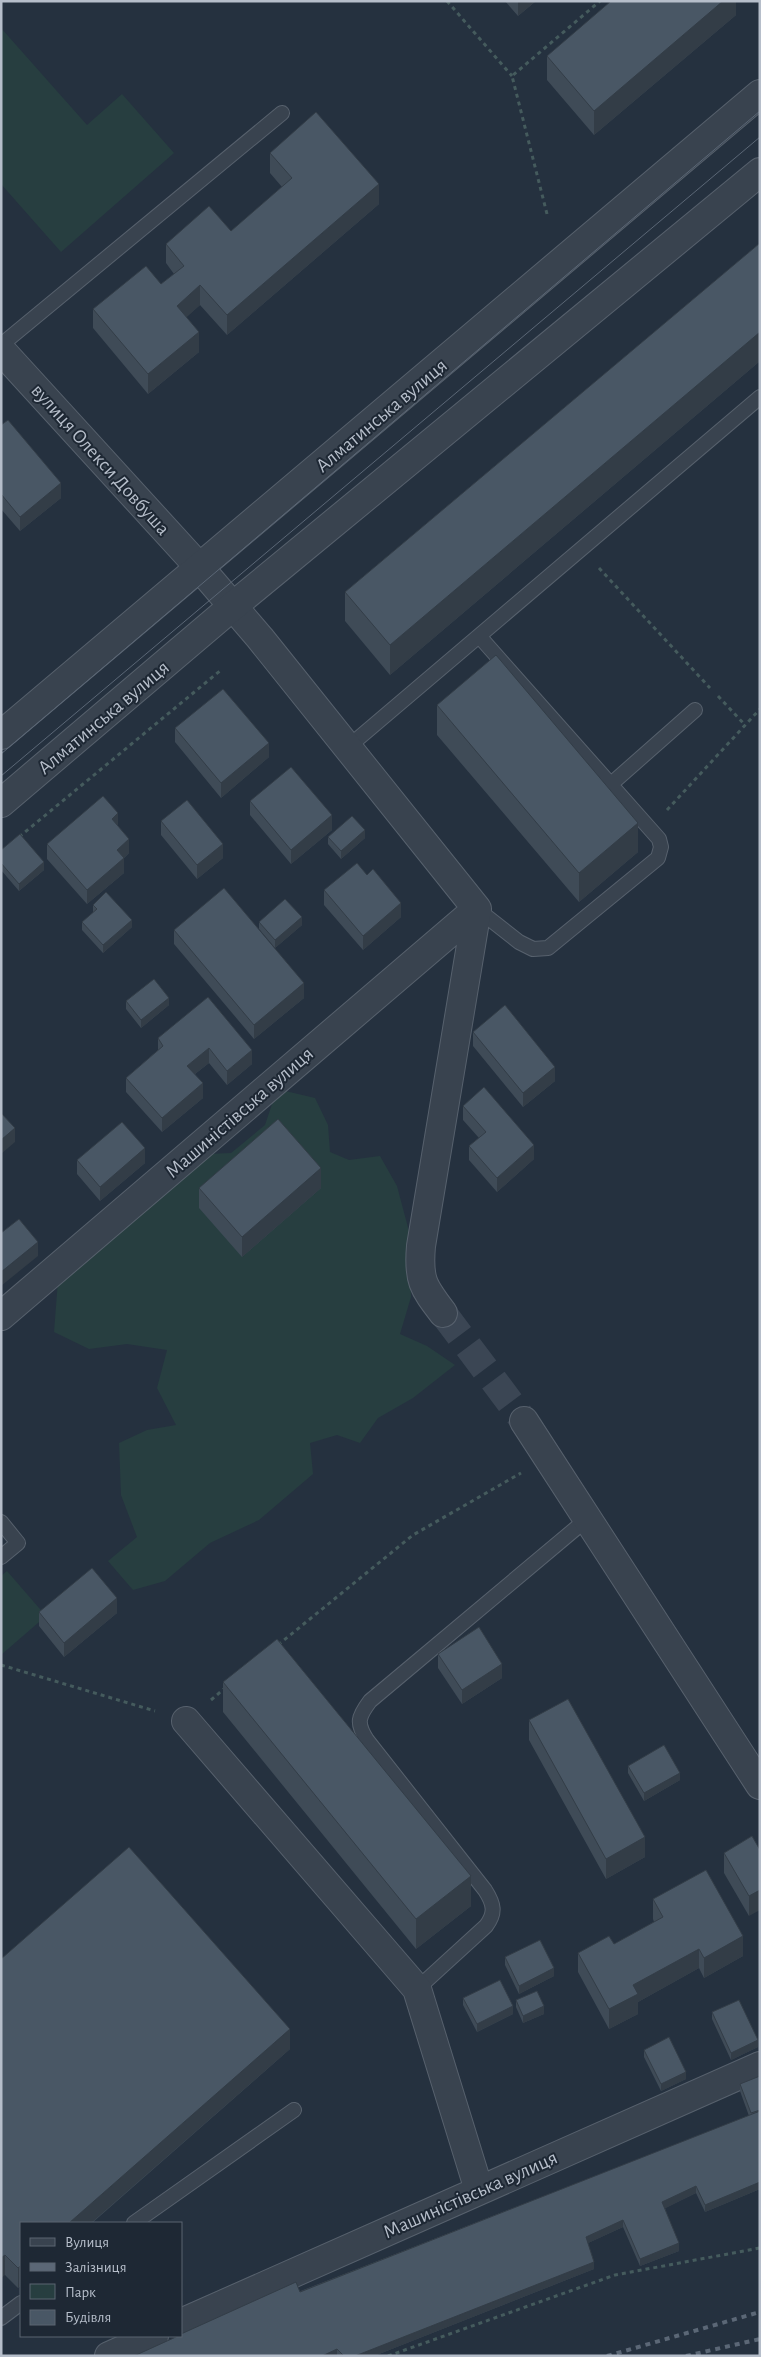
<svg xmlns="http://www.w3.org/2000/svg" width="761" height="2357" font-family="'Alegreya Sans',sans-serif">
	<rect width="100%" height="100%" fill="#25313f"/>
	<path fill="#273e40" d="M1,28l86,97 35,-31 52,59 -113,99 -60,-68z
		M277,1089l38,9 13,27 2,27 19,8 31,-4 17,30 13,49 1,62 -11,37 27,12 28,19 -42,33 -35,20 -18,25 -23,-8 -27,8 3,31 -54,46 -49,23 -45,38 -32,9 -25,-29 29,-24 -16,-42 -2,-52 28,-13 29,-5 -19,-37 10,-38 -40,-6 -38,5 -35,-17 4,-52 149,-126 24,-1 34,-28z
		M7,1571l39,45 -45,39v-79z"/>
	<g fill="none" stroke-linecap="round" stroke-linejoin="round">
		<path stroke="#3b4654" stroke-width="28" stroke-dasharray="28 14" stroke-linecap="butt" d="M443,1313l81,108"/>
		<defs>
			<path id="service" d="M1,345l281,-232
				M347,748l413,-351
				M610,785l85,-75
				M477,909l42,33 14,7 15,-1 110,-90 3,-11 -2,-8 -180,-203
				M1,1522l17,21 -17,14
				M417,1989l69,-63c10,-13 8,-22 -1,-36l-118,-150c-11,-17 -9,-23 3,-39l217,-182
				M134,2223l160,-113
				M1,2318l20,-15"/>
			<path id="minor" d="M1,350l199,218 60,70 217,271 -56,337c-3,34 2,41 22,67
				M1,1316l476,-407
				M524,1421l236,364
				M186,1721l231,268 62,201
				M181,2323l579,-257
				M109,2356l45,-20"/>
			<path id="tertiary" d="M1,735l759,-641
				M1,803l232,-197 527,-434"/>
		</defs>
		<use href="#service" stroke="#57616d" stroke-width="16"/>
		<use href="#minor" stroke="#57616d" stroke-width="30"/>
		<use href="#tertiary" stroke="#57616d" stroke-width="30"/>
		<path stroke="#455b5d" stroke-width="3" stroke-dasharray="4 4" stroke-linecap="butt" d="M447,1l65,75
			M547,214l-35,-138 88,-75
			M599,568l111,120
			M718,696l27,29
			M667,810l93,-101
			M19,837l202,-167
			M278,1645l135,-110 108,-62
			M1,1665l154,46
			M211,1700l14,-12
			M388,2356l227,-81 145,-27"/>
		<use href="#service" stroke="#39434f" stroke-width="14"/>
		<use href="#minor" stroke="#39434f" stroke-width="28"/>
		<use href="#tertiary" stroke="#39434f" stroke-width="28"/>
		<path stroke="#5b6776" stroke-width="1" d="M1,754l759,-643
			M1,776l759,-639"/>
		<path stroke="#5b6776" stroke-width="4" stroke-dasharray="5 5" stroke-linecap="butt" d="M607,2356l153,-44
			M686,2356l74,-17"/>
	</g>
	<path fill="#3f4b57" d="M505,1h31l-18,15z
		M736,1v14l-142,120 -47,-55v-24z
		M270,153l109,51 -152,131 -27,-30 -14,12 13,35 -51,42 -55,-66v-19l68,-25 13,-10 -8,-11v-19l65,-13 51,-44 -12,-14z
		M760,243v118l-370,314 -45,-54v-29z
		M1,425l60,73 -41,33 -19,-22z
		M437,705l201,147 -59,50 -142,-167z
		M175,728l94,29 -48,41 -46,-56z
		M250,801l82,29 -41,34 -41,-49z
		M161,821l62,37 -26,21 -36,-44z
		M118,826l11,27 -5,5v15l-37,31 -40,-45v-15z
		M328,837l37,1 -24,21 -13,-15z
		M1,850l43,20 -25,21 -18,-21z
		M367,875l34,42 -38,33 -39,-45v-15z
		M93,905l39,22 -29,26 -21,-23v-8l11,-9z
		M259,922l43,3 -27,23 -16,-19z
		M174,930l130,68 -50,41 -80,-95z
		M126,1001l43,4 -28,23 -15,-19z
		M473,1032l82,49 -32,26 -50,-61z
		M158,1038l94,12v14l-25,21 -18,-22 -14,11 8,24 -41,34 -36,-40v-14l32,-28z
		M463,1106l71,53 -37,33 -28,-32v-14l10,-8 -16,-18z
		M77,1160l68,3 -45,38 -23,-27z
		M199,1188h122l-79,69 -43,-49z
		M39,1612l78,1 -53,44 -25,-31z
		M438,1654l64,24 -40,26 -24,-36z
		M223,1682l248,224 -55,43 -193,-237z
		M529,1720l116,137 -39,22 -77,-139z
		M628,1766l52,14 -36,21 -16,-28z
		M752,1836l-3,80 -25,-43v-20z
		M653,1899l90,57 -39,22 -5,-10 -61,34v12l-29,15 -31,-57v-19l36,-9 40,-22 -1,-3z
		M505,1957l49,19 -35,18 -14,-29z
		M1,1959l289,90 -272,239 -13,-13z
		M463,1998l50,16 -36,18 -14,-27z
		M516,2000l28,14 -21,9 -7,-16z
		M712,2012l46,35 -27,13 -19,-41z
		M644,2050l42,29 -25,12 -17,-34z
		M760,2076v113l-55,23 -9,-19 -31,15 14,43 -39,15 -17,-39 -35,16 6,26 -220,87h-240l615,-240 -9,-25v-7z"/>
	<path fill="#333d47" d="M518,1h18l-18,15z
		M723,1h13v14l-142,120v-24z
		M379,184v20l-152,131v-20z
		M200,285v20l-23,21v-20z
		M199,332v20l-51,42v-20z
		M760,332v29l-370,314v-30z
		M61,483v15l-41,33v-14z
		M269,743v14l-48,41v-15z
		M118,813v14l-6,-8z
		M332,815v15l-41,34v-14z
		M638,823v29l-59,50v-29z
		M365,830v8l-24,21v-8z
		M129,839v14l-12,11v-14z
		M223,844v14l-26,21v-14z
		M124,858v15l-37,31v-14z
		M44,862v8l-25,21v-7z
		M401,903v14l-38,33v-14z
		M302,917v8l-27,23v-8z
		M132,920v7l-29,26v-8z
		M304,983v15l-50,41v-14z
		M169,998v7l-28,23v-8z
		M209,1048v15l-22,17v-14z
		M252,1050v14l-25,21v-14z
		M555,1067v14l-32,26v-14z
		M203,1083v15l-41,34v-14z
		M15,1128v14l-14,12v-14z
		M534,1145v14l-37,33v-14z
		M145,1148v15l-45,38v-14z
		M321,1168v20l-79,69v-20z
		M38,1242v14l-37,30v-14z
		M117,1598v15l-53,44v-14z
		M502,1664v14l-40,26v-14z
		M680,1773v7l-36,21v-8z
		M645,1837v20l-39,22v-20z
		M471,1876v30l-55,43v-30z
		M760,1890v20l-11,6v-20z
		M743,1936v20l-39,22v-20z
		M699,1949v19l-61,34v12l-29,15v-20l24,-24z
		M554,1968v8l-35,18v-8z
		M513,2006v8l-36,18v-8z
		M544,2006v8l-21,9v-7z
		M290,2029v20l-199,174h-22z
		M758,2040v7l-27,13v-7z
		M686,2072v7l-25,12v-7z
		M760,2182v7l-55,23v-7z
		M696,2186v7l-34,17v-8z
		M623,2220v7l-37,17v-7z
		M679,2243v8l-39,15v-7z
		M5,2255v20l-4,3v-20z
		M594,2262v7l-220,87h-19z
		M21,2265v20l-3,3v-20z
		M337,2349v7h-15z"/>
	<path fill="#495765" stroke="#333d47" d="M611,1h112l-129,110 -47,-55z
		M316,112l63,72 -152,131 -27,-30 -23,21 22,26 -51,42 -55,-65 53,-43 15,18 23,-18 -18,-22 43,-38 22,25 61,-53 -22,-25z
		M760,243v89l-370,313 -45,-53z
		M8,420l53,63 -41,34 -19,-23v-69z
		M496,655l142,168 -59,50 -142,-168z
		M223,689l46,54 -48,40 -46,-55z
		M291,767l41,48 -41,35 -41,-49z
		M103,796l15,17 -6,6 17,20 -12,11 7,8 -37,32 -40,-46z
		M187,800l36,44 -26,21 -36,-44z
		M352,816l13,14 -24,21 -13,-14z
		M20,834l24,28 -25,22 -18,-21v-13z
		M357,863l10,12 6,-6 28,34 -38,33 -39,-46z
		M224,888l80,95 -50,42 -80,-95z
		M106,892l26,28 -29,25 -21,-23 15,-13 -4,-4z
		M285,899l17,18 -27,23 -16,-18z
		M154,979l15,19 -28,22 -15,-19z
		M208,997l44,53 -25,21 -18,-23 -22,18 16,17 -41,35 -36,-40 37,-32 -5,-8z
		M505,1005l50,62 -32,26 -50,-61z
		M484,1087l50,58 -37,33 -28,-32 17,-14 -23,-26z
		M1,1113l14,15 -14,12z
		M278,1119l43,49 -79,69 -43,-49z
		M122,1122l23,26 -45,39 -23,-27z
		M19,1219l19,23 -37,30v-39z
		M92,1568l25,30 -53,45 -25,-31z
		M479,1627l23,37 -40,26 -24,-36z
		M277,1639l194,237 -55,43 -193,-237z
		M568,1699l77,138 -39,22 -77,-139z
		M664,1745l16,28 -36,20 -16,-27z
		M752,1836l8,14v40l-11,6 -25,-43z
		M129,1847l161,182 -221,194h-48v42l-3,3 -13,-13 -4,3v-299z
		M706,1870l37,66 -39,22 -5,-9 -66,36 5,9 -29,15 -31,-56 31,-17 5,8 49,-27 -10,-18z
		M540,1940l14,28 -35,18 -14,-29z
		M500,1980l13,26 -36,18 -14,-26z
		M537,1991l7,15 -21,10 -7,-16z
		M739,2000l19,40 -27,13 -19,-41z
		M669,2037l17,35 -25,12 -17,-34z
		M760,2076v34l-9,3 -11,-29z
		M760,2111v71l-55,23 -9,-19 -34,16 17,41 -39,16 -17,-39 -37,17 8,25 -239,94h-11l-7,-7 -15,7h-188l44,-20h3v-2l115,-52 4,10z"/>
	<g text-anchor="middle" stroke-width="4" stroke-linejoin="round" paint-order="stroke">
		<g font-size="20" fill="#b6beca" stroke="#1e2834">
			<text transform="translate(381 415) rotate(-40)" y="7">Алматинська вулиця</text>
			<text transform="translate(101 459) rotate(48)" y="7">вулиця Олекси Довбуша</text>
			<text transform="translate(103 717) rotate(-40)" y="7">Алматинська вулиця</text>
			<text transform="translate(239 1112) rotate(-41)" y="7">Машиністівська вулиця</text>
			<text transform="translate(470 2194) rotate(-24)" y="7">Машиністівська вулиця</text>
		</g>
	</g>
	<rect width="761" height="2357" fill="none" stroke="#b6beca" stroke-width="5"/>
	<rect x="20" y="2222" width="162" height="115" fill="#1e2834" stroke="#5b6470"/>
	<rect x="30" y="2238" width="25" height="8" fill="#39434f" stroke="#5b6470"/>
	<text x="65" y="2247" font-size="15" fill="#b6beca">Вулиця</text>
	<rect x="30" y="2263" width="25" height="8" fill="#5b6776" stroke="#5b6470"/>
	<text x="65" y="2272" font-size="15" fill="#b6beca">Залізниця</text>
	<rect x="30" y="2284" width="25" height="15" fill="#273e40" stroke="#5b6470"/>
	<text x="65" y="2297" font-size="15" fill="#b6beca">Парк</text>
	<rect x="30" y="2310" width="25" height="15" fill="#495765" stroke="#5b6470"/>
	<text x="65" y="2322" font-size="15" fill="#b6beca">Будівля</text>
</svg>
